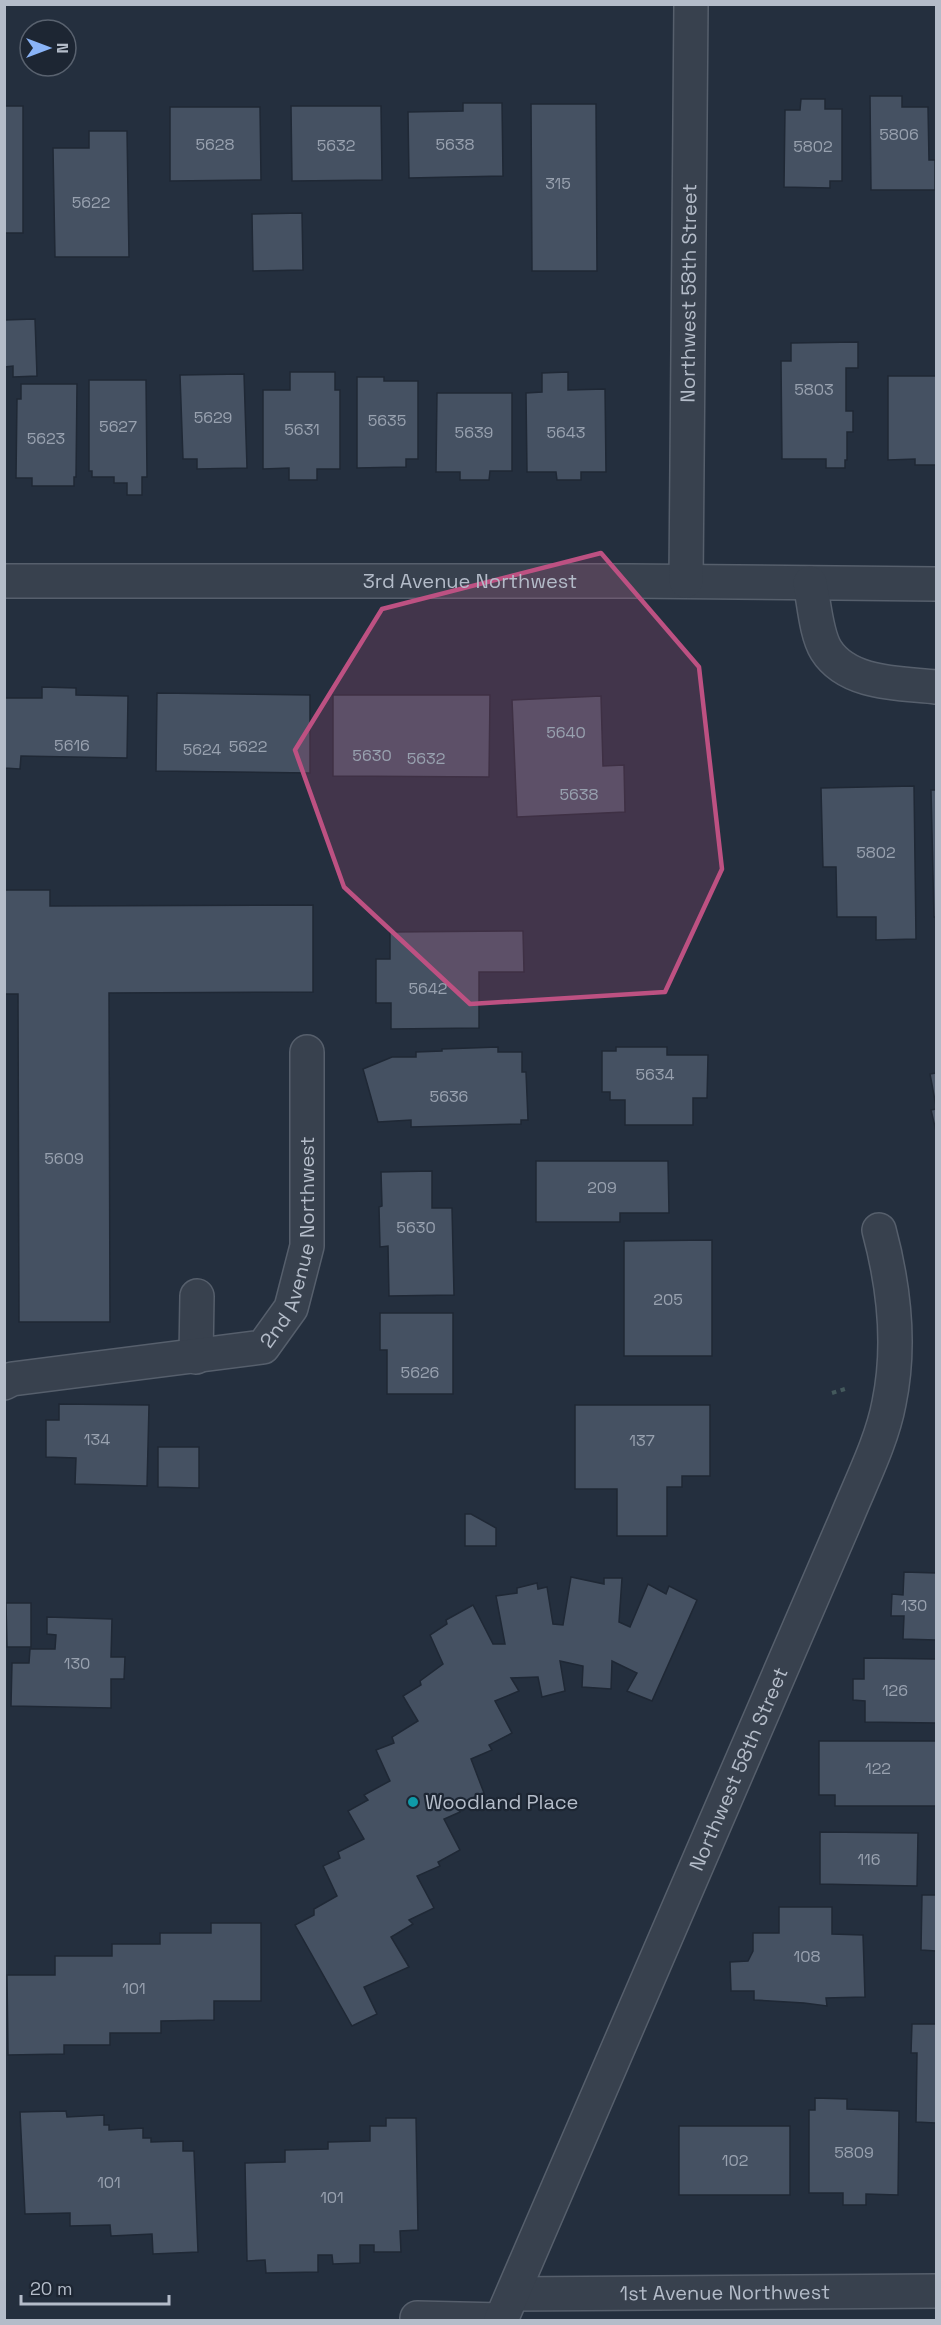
<svg xmlns="http://www.w3.org/2000/svg" width="941" height="2325" font-family="'Space Grotesk',sans-serif">
  <style>
    .building { fill: #455162; stroke: #1f2835; stroke-width: 1.5 }
    .lines { fill: none; stroke-linecap: round; stroke-linejoin: round }
    .minor-casing { stroke: #565f6c; stroke-width: 36 }
    .path { stroke: #44595c; stroke-width: 4; stroke-dasharray: 4.5 4.5; stroke-linecap: butt }
    .minor { stroke: #38414e; stroke-width: 33 }
    .marked { fill: #bd5182; fill-opacity: 0.2; stroke: #bd5182; stroke-width: 4.5; stroke-linejoin: round }
    .culture-dot { fill: #0f9aa8; stroke: #1d2633; stroke-width: 2 }
    .labels { text-anchor: middle; stroke-width: 4.5; stroke-linejoin: round; paint-order: stroke }
    .number-label { font-size: 16px; fill: #98a1af }
    .street-label { font-size: 20px; fill: #b4bcc9; stroke: #1d2633 }
    .poi-label { font-size: 20px; fill: #b4bcc9; stroke: #1d2633; text-anchor: start }
  </style>
  <rect width="100%" height="100%" fill="#242f3e"/>
  <!-- building -->
  <g class="building">
    <path d="M 870,96 L 902,96 L 902,107 L 928,107 L 929,160 L 935,160 L 935,190 L 871,190 Z"/>
    <path d="M 801,99 L 825,99 L 825,109 L 842,109 L 842,181 L 830,181 L 830,188 L 784,187 L 785,110 L 800,110 Z"/>
    <path d="M 463,103 L 502,103 L 503,176 L 409,178 L 408,112 L 463,111 Z"/>
    <path d="M 531,104 L 596,104 L 597,271 L 532,271 Z"/>
    <rect x="4" y="106" width="19" height="127"/>
    <path d="M 291,106 L 381,106 L 382,180 L 292,181 Z"/>
    <path d="M 170,107 L 260,107 L 261,180 L 170,181 Z"/>
    <path d="M 89,131 L 127,131 L 129,257 L 55,257 L 53,148 L 89,148 Z"/>
    <path d="M 302,213 L 303,270 L 253,271 L 252,214 Z"/>
    <path d="M 35,319 L 37,376 L 13,377 L 13,366 L 4,367 L 4,320 Z"/>
    <path d="M 858,342 L 858,368 L 846,368 L 846,411 L 853,411 L 853,432 L 847,432 L 847,460 L 845,460 L 845,468 L 826,468 L 826,459 L 782,459 L 781,361 L 791,361 L 791,343 Z"/>
    <path d="M 290,372 L 335,372 L 335,390 L 340,390 L 340,469 L 317,469 L 317,480 L 289,480 L 289,468 L 263,469 L 263,390 L 290,390 Z"/>
    <path d="M 568,372 L 568,390 L 605,389 L 606,472 L 581,472 L 581,480 L 557,480 L 556,472 L 527,472 L 526,393 L 542,392 L 542,373 Z"/>
    <path d="M 244,374 L 247,468 L 197,469 L 197,459 L 183,459 L 180,375 Z"/>
    <path d="M 888,376 L 936,376 L 936,465 L 915,465 L 915,459 L 888,460 Z"/>
    <path d="M 357,377 L 384,377 L 384,381 L 418,381 L 418,459 L 406,459 L 406,467 L 357,468 Z"/>
    <path d="M 89,380 L 146,380 L 147,477 L 142,477 L 142,495 L 127,495 L 127,483 L 114,483 L 114,477 L 92,477 L 92,471 L 89,471 Z"/>
    <path d="M 21,384 L 77,384 L 76,477 L 74,477 L 74,486 L 32,486 L 32,478 L 16,478 L 17,399 L 21,399 Z"/>
    <path d="M 437,393 L 512,393 L 512,471 L 490,471 L 489,480 L 460,480 L 460,472 L 436,472 Z"/>
    <path d="M 42,687 L 76,688 L 76,695 L 128,696 L 127,758 L 21,756 L 20,769 L 4,768 L 4,698 L 42,698 Z"/>
    <path d="M 157,693 L 310,695 L 310,773 L 156,771 Z"/>
    <path d="M 333,695 L 490,695 L 489,777 L 333,776 Z"/>
    <path d="M 601,696 L 603,766 L 624,765 L 625,812 L 517,817 L 512,700 Z"/>
    <path d="M 914,786 L 916,939 L 876,940 L 876,917 L 837,917 L 836,867 L 823,867 L 821,788 Z"/>
    <path d="M 931,790 L 936,790 L 936,917 L 934,917 Z"/>
    <path d="M 4,890 L 50,890 L 50,906 L 313,905 L 313,992 L 109,993 L 110,1322 L 19,1322 L 18,994 L 4,994 Z"/>
    <path d="M 523,931 L 524,972 L 479,972 L 479,1028 L 391,1029 L 391,1003 L 376,1003 L 376,959 L 390,959 L 390,932 Z"/>
    <path d="M 498,1047 L 498,1052 L 522,1052 L 522,1072 L 526,1072 L 528,1120 L 521,1120 L 521,1124 L 411,1127 L 411,1120 L 378,1122 L 363,1069 L 392,1057 L 416,1057 L 416,1052 L 442,1051 L 442,1049 Z"/>
    <path d="M 616,1047 L 667,1047 L 667,1055 L 708,1055 L 707,1098 L 693,1098 L 693,1125 L 625,1125 L 625,1100 L 610,1100 L 610,1092 L 602,1092 L 602,1051 L 616,1051 Z"/>
    <path d="M 936,1073 L 936,1106 L 930,1074 Z"/>
    <path d="M 936,1109 L 936,1131 L 931,1110 Z"/>
    <path d="M 536,1161 L 668,1161 L 669,1213 L 620,1213 L 620,1222 L 536,1222 Z"/>
    <path d="M 432,1171 L 432,1208 L 452,1208 L 454,1295 L 389,1296 L 388,1246 L 380,1247 L 379,1207 L 382,1206 L 381,1172 Z"/>
    <path d="M 712,1240 L 712,1356 L 624,1356 L 624,1241 Z"/>
    <path d="M 380,1313 L 453,1313 L 453,1394 L 387,1394 L 387,1350 L 380,1350 Z"/>
    <path d="M 59,1404 L 149,1405 L 147,1486 L 75,1484 L 76,1458 L 46,1457 L 46,1420 L 59,1420 Z"/>
    <path d="M 575,1405 L 710,1405 L 710,1476 L 682,1476 L 682,1487 L 667,1487 L 667,1536 L 617,1536 L 617,1489 L 575,1489 Z"/>
    <path d="M 158,1447 L 199,1447 L 199,1488 L 158,1487 Z"/>
    <path d="M 465,1514 L 471,1514 L 496,1528 L 496,1546 L 465,1546 Z"/>
    <path d="M 904,1572 L 936,1573 L 936,1640 L 903,1639 L 904,1616 L 891,1616 L 892,1594 L 903,1595 Z"/>
    <path d="M 571,1577 L 604,1584 L 604,1578 L 622,1578 L 619,1622 L 630,1627 L 648,1584 L 666,1594 L 669,1586 L 697,1600 L 652,1701 L 627,1691 L 637,1673 L 612,1661 L 611,1689 L 582,1687 L 583,1666 L 560,1661 L 565,1691 L 542,1697 L 538,1677 L 511,1678 L 519,1691 L 495,1701 L 512,1733 L 489,1745 L 492,1750 L 471,1759 L 484,1793 L 457,1805 L 460,1812 L 444,1819 L 460,1850 L 438,1862 L 440,1866 L 417,1876 L 434,1908 L 409,1920 L 413,1924 L 391,1937 L 409,1967 L 364,1987 L 377,2014 L 352,2026 L 295,1925 L 314,1915 L 314,1909 L 337,1896 L 323,1866 L 340,1858 L 338,1852 L 364,1839 L 348,1811 L 368,1800 L 364,1795 L 390,1781 L 376,1750 L 394,1743 L 392,1737 L 418,1721 L 403,1696 L 421,1685 L 420,1681 L 443,1664 L 430,1635 L 447,1624 L 446,1620 L 473,1605 L 493,1644 L 505,1644 L 496,1596 L 517,1593 L 517,1588 L 537,1583 L 538,1589 L 547,1587 L 553,1624 L 563,1625 Z"/>
    <path d="M 6,1603 L 31,1603 L 31,1647 L 7,1647 Z"/>
    <path d="M 47,1617 L 112,1619 L 111,1657 L 125,1657 L 124,1679 L 111,1679 L 111,1708 L 11,1706 L 12,1663 L 29,1663 L 30,1649 L 55,1649 L 56,1635 L 47,1634 Z"/>
    <path d="M 864,1658 L 936,1659 L 936,1723 L 865,1722 L 865,1701 L 853,1700 L 853,1679 L 864,1679 Z"/>
    <path d="M 819,1741 L 936,1741 L 936,1806 L 835,1806 L 835,1795 L 819,1795 Z"/>
    <path d="M 820,1832 L 918,1833 L 917,1886 L 820,1884 Z"/>
    <path d="M 922,1895 L 936,1895 L 936,1951 L 921,1950 Z"/>
    <path d="M 779,1907 L 832,1907 L 832,1934 L 863,1935 L 865,1997 L 826,1998 L 827,2006 L 804,2003 L 754,2000 L 754,1991 L 731,1991 L 730,1962 L 748,1961 L 753,1951 L 753,1933 L 779,1933 Z"/>
    <path d="M 211,1923 L 261,1923 L 261,2001 L 214,2001 L 214,2020 L 161,2021 L 161,2033 L 110,2033 L 110,2045 L 64,2045 L 64,2054 L 8,2055 L 7,1975 L 55,1975 L 55,1956 L 112,1956 L 112,1944 L 160,1944 L 160,1933 L 211,1933 Z"/>
    <path d="M 912,2024 L 936,2024 L 936,2123 L 916,2122 L 917,2053 L 911,2053 Z"/>
    <path d="M 815,2098 L 847,2099 L 847,2109 L 899,2111 L 898,2195 L 866,2194 L 866,2205 L 843,2205 L 843,2193 L 809,2193 L 809,2110 L 815,2110 Z"/>
    <path d="M 66,2111 L 67,2117 L 104,2115 L 104,2125 L 109,2125 L 109,2130 L 143,2128 L 143,2138 L 151,2138 L 151,2142 L 183,2141 L 183,2151 L 194,2151 L 198,2252 L 153,2254 L 152,2234 L 111,2236 L 110,2225 L 70,2226 L 70,2213 L 25,2214 L 20,2112 Z"/>
    <path d="M 386,2118 L 416,2118 L 418,2230 L 400,2231 L 401,2252 L 374,2252 L 374,2245 L 360,2245 L 360,2263 L 333,2264 L 332,2255 L 318,2255 L 318,2272 L 266,2273 L 265,2260 L 247,2261 L 245,2163 L 285,2162 L 285,2150 L 328,2149 L 328,2142 L 370,2141 L 370,2126 L 386,2126 Z"/>
    <rect x="679" y="2126" width="111" height="69"/>
  </g>
  <g class="lines">
    <defs>
      <g id="minor">
        <path id="s1" d="M 4,581 L 630,581 L 936,584"/>
        <path id="s2" d="M 686,581 L 691,4"/>
        <path d="M 810,583 C 814,602 816,634 826,650 C 848,685 901,683 936,687"/>
        <path d="M 196,1357 L 197,1296"/>
        <path id="s3" d="M 4,1383 L 12,1379 L 263,1347 L 291,1308 L 307,1246 L 307,1052"/>
        <path id="s4" d="M 513,2294 L 936,2291"/>
        <path d="M 417,2318 L 502,2320"/>
        <path id="s5" d="M 501,2320 L 846,1519 C 861,1482 882,1441 889,1403 C 901,1345 894,1286 879,1230"/>
      </g>
    </defs>
    <!-- minor casing -->
    <use href="#minor" class="minor-casing"/>
    <!-- path -->
    <path class="path" d="M 832,1393 L 848,1388"/>
    <!-- minor -->
    <use href="#minor" class="minor"/>
  </g>
  <!-- marked area -->
  <path class="marked" d="M 601,553 L 699,667 L 722,869 L 665,992 L 470,1004 L 344,887 L 295,750 L 382,609 Z"/>
  <!-- markers -->
  <circle class="culture-dot" cx="413" cy="1802" r="6"/>
  <g class="labels">
    <!-- number labels -->
    <g class="number-label">
      <text x="899" y="140">5806</text>
      <text x="215" y="150">5628</text>
      <text x="455" y="150">5638</text>
      <text x="336" y="151">5632</text>
      <text x="813" y="152">5802</text>
      <text x="558" y="189">315</text>
      <text x="91" y="208">5622</text>
      <text x="814" y="395">5803</text>
      <text x="213" y="423">5629</text>
      <text x="387" y="426">5635</text>
      <text x="118" y="432">5627</text>
      <text x="302" y="435">5631</text>
      <text x="474" y="438">5639</text>
      <text x="566" y="438">5643</text>
      <text x="46" y="444">5623</text>
      <text x="566" y="738">5640</text>
      <text x="72" y="751">5616</text>
      <text x="248" y="752">5622</text>
      <text x="202" y="755">5624</text>
      <text x="372" y="761">5630</text>
      <text x="426" y="764">5632</text>
      <text x="579" y="800">5638</text>
      <text x="876" y="858">5802</text>
      <text x="428" y="994">5642</text>
      <text x="655" y="1080">5634</text>
      <text x="449" y="1102">5636</text>
      <text x="64" y="1164">5609</text>
      <text x="602" y="1193">209</text>
      <text x="416" y="1233">5630</text>
      <text x="668" y="1305">205</text>
      <text x="420" y="1378">5626</text>
      <text x="97" y="1445">134</text>
      <text x="642" y="1446">137</text>
      <text x="914" y="1611">130</text>
      <text x="77" y="1669">130</text>
      <text x="895" y="1696">126</text>
      <text x="878" y="1774">122</text>
      <text x="869" y="1865">116</text>
      <text x="807" y="1962">108</text>
      <text x="134" y="1994">101</text>
      <text x="854" y="2158">5809</text>
      <text x="735" y="2166">102</text>
      <text x="109" y="2188">101</text>
      <text x="332" y="2203">101</text>
    </g>
    <!-- street labels -->
    <g class="street-label">
      <text dy="7" stroke="none"><textPath href="#s2" startOffset="288">Northwest 58th Street</textPath></text>
      <text dy="7" stroke="none"><textPath href="#s1" startOffset="466">3rd Avenue Northwest</textPath></text>
      <text dy="7" stroke="none"><textPath href="#s3" startOffset="374">2nd Avenue Northwest</textPath></text>
      <text dy="7" stroke="none"><textPath href="#s5" startOffset="600">Northwest 58th Street</textPath></text>
      <text dy="7" stroke="none"><textPath href="#s4" startOffset="212">1st Avenue Northwest</textPath></text>
    </g>
    <!-- poi labels -->
    <g class="poi-label">
      <text x="425" y="1809">Woodland Place</text>
    </g>
  </g>
  <!-- border -->
  <rect width="941" height="2325" fill="none" stroke="#b4bcc9" stroke-width="12"/>
  <!-- north arrow -->
  <g transform="translate(48 48) rotate(90)"><circle r="28" fill="#1d2633" stroke="#59626f" stroke-width="1.5"/>
  <path d="M0-4.5L10 22L0 15L-10 22Z" fill="#8ab4f8"/>
  <text y="-9" font-size="16" font-weight="bold" text-anchor="middle" fill="#b4bcc9">N</text>
  </g>
  <!-- scale -->
  <path d="M21 2295v9h148v-9" fill="none" stroke="#b4bcc9" stroke-width="3"/>
  <text x="30" y="2295" font-size="18" fill="#b4bcc9" stroke="#1d2633" stroke-width="4.5" paint-order="stroke">20 m</text>
</svg>
